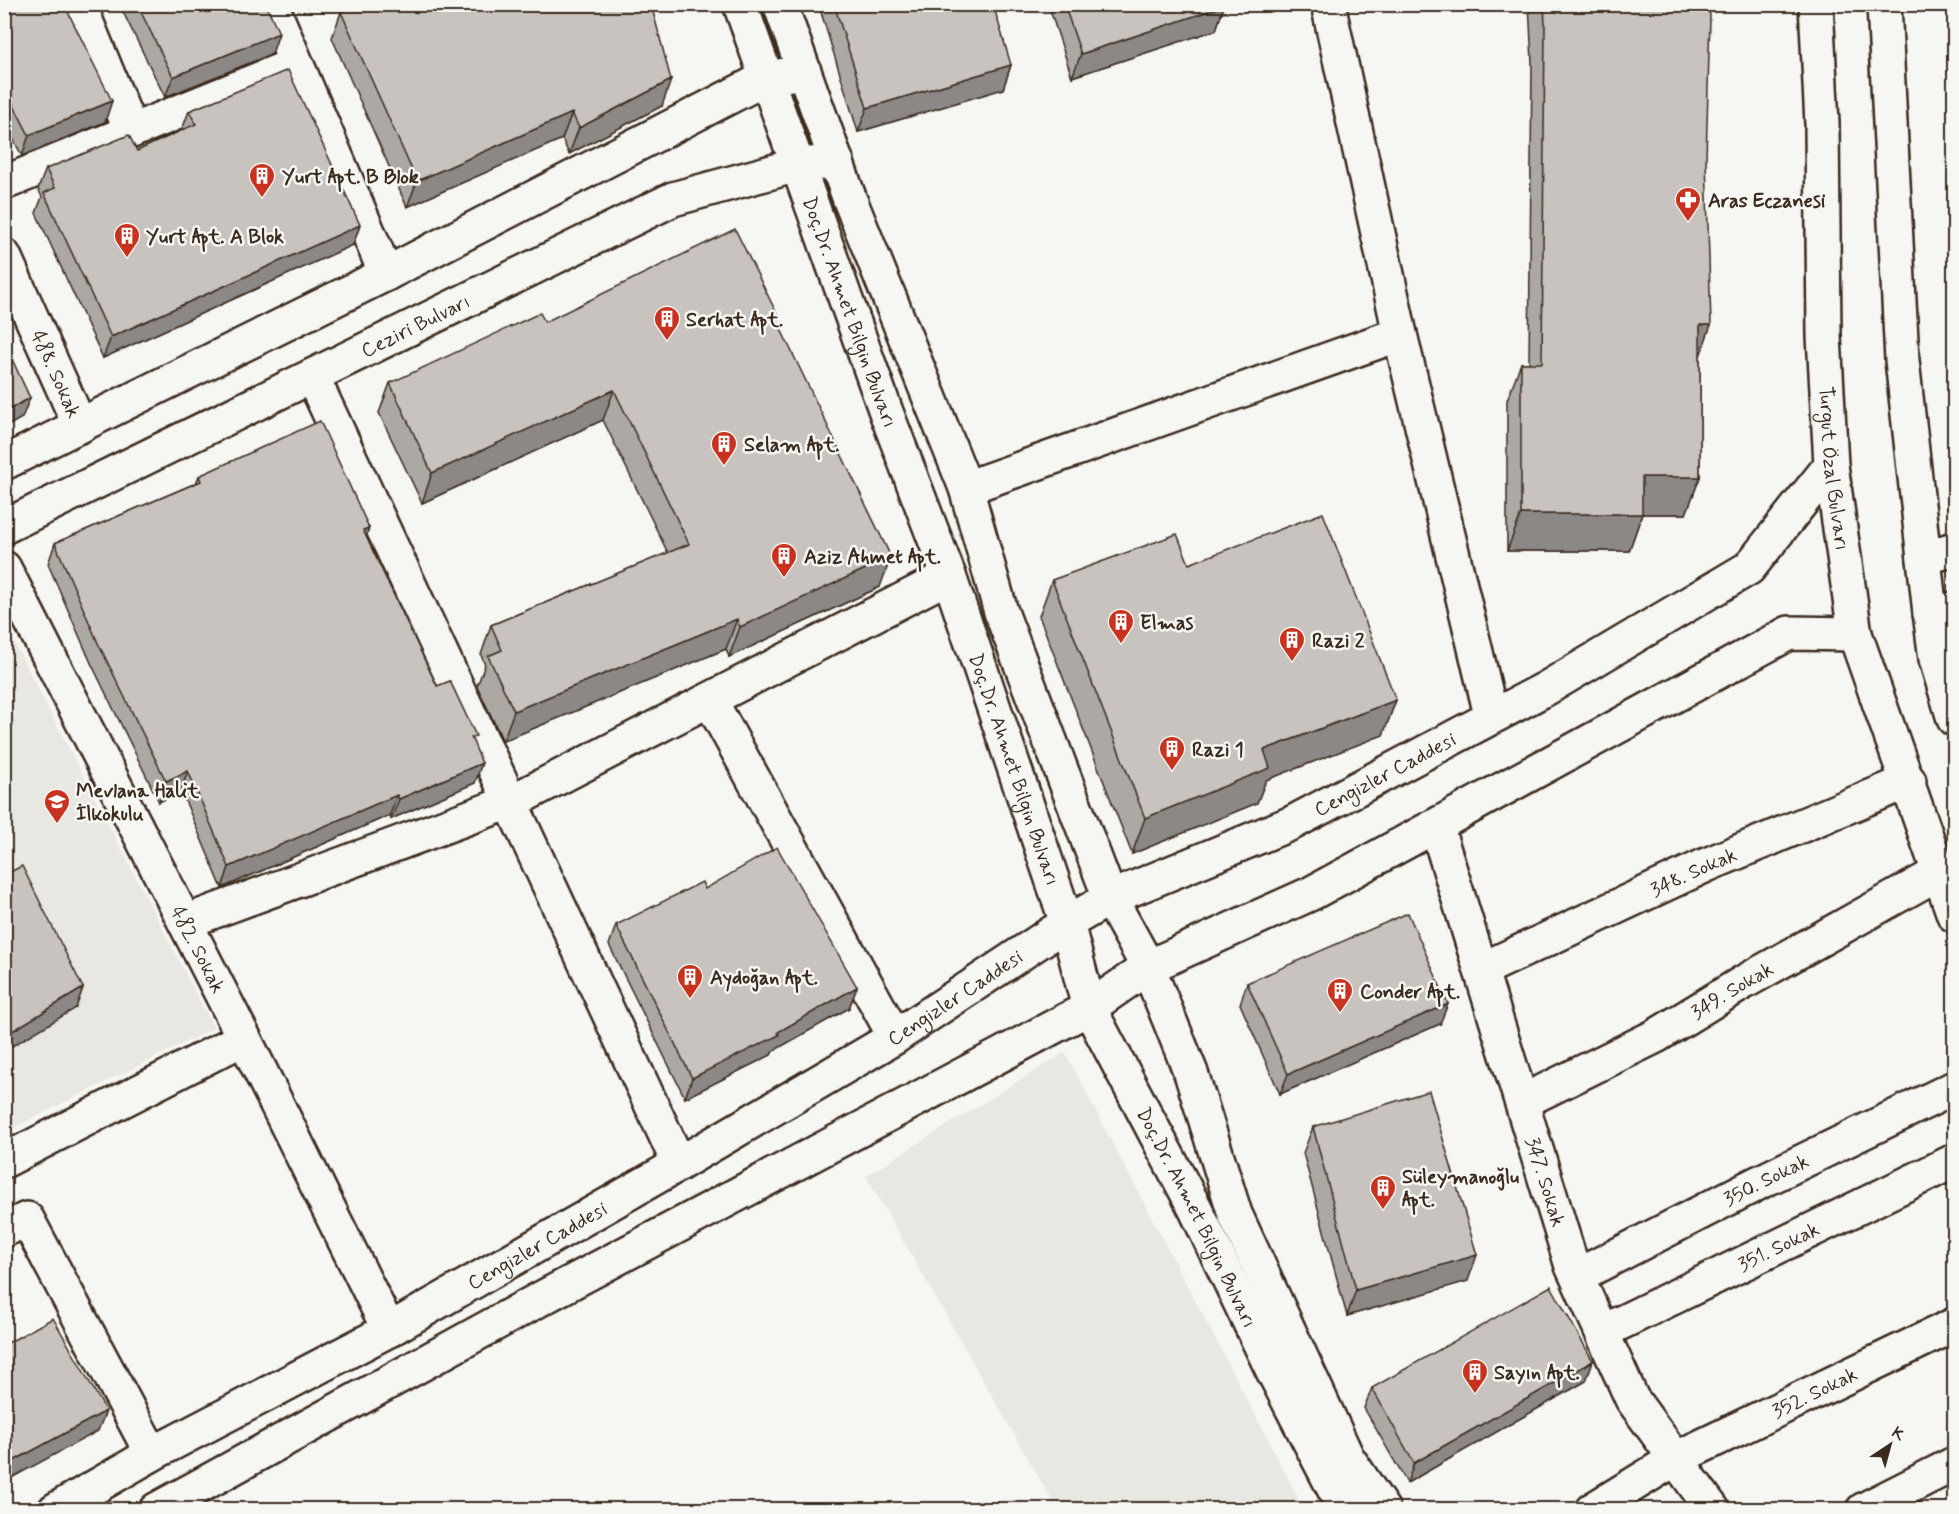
<svg xmlns="http://www.w3.org/2000/svg" width="1959" height="1514" font-family="Mynerve,sans-serif">
  <style>
    .built { fill: #e8e7e2 }
    .lines { fill: none; stroke-linecap: round; stroke-linejoin: round }
    .minor-casing { stroke: #3b2a1e; stroke-width: 38 }
    .major-casing { stroke: #3b2a1e; stroke-width: 38 }
    .minor { stroke: #f6f6f2; stroke-width: 33 }
    .major { stroke: #f6f6f2; stroke-width: 33 }
    .wall { fill: #aca8a3; stroke: #3b2a1e; stroke-width: 1.5 }
    .shaded-wall { fill: #8c8885; stroke: #3b2a1e; stroke-width: 1.5 }
    .building { fill: #c8c3be; stroke: #3b2a1e; stroke-width: 1.5 }
    .labels { text-anchor: middle; stroke-width: 5; stroke-linejoin: round; paint-order: stroke }
    .poi-label { font-size: 20px; font-weight: bold; fill: #3b2a1e; stroke: #f6f6f2; text-anchor: start }
    .street-label { font-size: 20px; fill: #3b2a1e; stroke: #f6f6f2 }
  </style>
  <rect width="100%" height="100%" fill="#f6f6f2"/>
  <filter id="ink" filterUnits="userSpaceOnUse"><feTurbulence type="fractalNoise" baseFrequency=".0167" numOctaves="2"/><feDisplacementMap in="SourceGraphic" scale="12" xChannelSelector="R" yChannelSelector="G"/><feConvolveMatrix kernelMatrix="1 2 1 2 8 2 1 2 1" color-interpolation-filters="sRGB"/></filter>
  <g filter="url(#ink)">
    <!-- built -->
    <g class="built">
      <path d="M 4,623 L 214,1028 L 5,1132 L 4,1132 Z"/>
      <path d="M 1065,1052 L 1304,1509 L 1057,1509 L 866,1176 Z"/>
    </g>
    <g class="lines">
      <defs>
        <g id="minor">
          <path d="M 79,4 L 131,131"/>
          <path d="M 271,4 L 386,274"/>
          <path d="M 1328,4 L 1400,334 L 1491,715"/>
          <path d="M 4,183 L 296,64"/>
          <path id="s1" d="M 4,256 L 80,426"/>
          <path d="M 312,376 L 679,1164"/>
          <path d="M 4,463 L 386,274 L 766,78 L 804,72"/>
          <path d="M 966,488 L 1400,334"/>
          <path id="s2" d="M 4,527 L 673,199 L 797,165 L 837,162"/>
          <path d="M 1924,558 L 1954,549"/>
          <path id="s3" d="M 4,568 L 244,1038 L 389,1330"/>
          <path d="M 1930,613 L 1954,609"/>
          <path d="M 710,700 L 895,1037"/>
          <path id="s4" d="M 1437,828 L 1572,1266 L 1632,1399 L 1713,1510"/>
          <path d="M 185,922 L 513,801 L 949,576"/>
          <path id="s5" d="M 1481,970 L 1704,866 L 1909,781"/>
          <path id="s6" d="M 1522,1102 L 1656,1036 L 1744,982 L 1940,872"/>
          <path d="M 4,1161 L 244,1038"/>
          <path d="M 4,1230 L 27,1219 L 152,1454"/>
          <path id="s7" d="M 1577,1276 L 1760,1182 L 1954,1088"/>
          <path id="s8" d="M 1602,1332 L 1954,1161"/>
          <path id="s9" d="M 55,1510 L 152,1454 L 389,1330 L 679,1164 L 895,1037 L 1067,923 L 1110,898 L 1292,823 L 1547,688 L 1749,568 L 1831,465"/>
          <path d="M 156,1510 L 540,1299 L 1089,1008 L 1148,967 L 1312,893 L 1789,633 L 1855,634"/>
          <path id="s10" d="M 1592,1510 L 1675,1459 L 1954,1325"/>
          <path d="M 1863,1510 L 1954,1464"/>
        </g>
        <g id="major">
          <path id="s11" d="M 740,4 L 886,412 L 949,576 L 1067,923 L 1089,1008 L 1195,1208 L 1272,1369 L 1345,1510"/>
          <path d="M 780,4 L 850,200 L 966,488 L 1001,612 L 1110,898 L 1148,967 L 1191,1073 L 1235,1214 L 1347,1457 L 1383,1510"/>
          <path id="s12" d="M 1816,4 L 1822,124 L 1824,336 L 1831,465 L 1855,634 L 1954,915"/>
          <path d="M 1884,4 L 1902,360 L 1930,613 L 1936,659 L 1954,719"/>
        </g>
      </defs>
      <!-- minor casing -->
      <use href="#minor" class="minor-casing"/>
      <!-- major casing -->
      <use href="#major" class="major-casing"/>
      <!-- minor -->
      <use href="#minor" class="minor"/>
      <!-- major -->
      <use href="#major" class="major"/>
    </g>
    <!-- wall -->
    <g class="wall">
      <path d="M 4,4 L 105,122 L 22,156 L 4,121 Z"/>
      <path d="M 119,4 L 266,4 L 272,54 L 165,97 Z"/>
      <path d="M 822,4 L 834,4 L 1011,65 L 1003,89 L 858,132 L 820,9 Z"/>
      <path d="M 1048,4 L 1224,4 L 1224,6 L 1216,30 L 1072,77 Z"/>
      <path d="M 1529,4 L 1709,4 L 1700,356 L 1700,477 L 1686,514 L 1642,514 L 1629,551 L 1507,551 L 1507,400 L 1521,363 L 1529,363 L 1532,62 Z"/>
      <path d="M 341,12 L 662,106 L 569,154 L 562,139 L 407,207 L 332,38 Z"/>
      <path d="M 189,111 L 360,225 L 353,245 L 103,358 L 36,213 L 42,197 L 38,189 L 46,169 L 137,151 L 182,130 Z"/>
      <path d="M 545,322 L 777,323 L 880,587 L 729,657 L 726,649 L 503,741 L 477,686 L 485,665 L 481,655 L 491,625 L 668,553 L 603,420 L 422,503 L 379,413 L 390,383 Z"/>
      <path d="M 199,476 L 366,536 L 437,686 L 473,742 L 475,783 L 391,819 L 390,815 L 222,888 L 181,791 L 159,802 L 91,663 L 48,564 L 55,543 L 196,483 Z"/>
      <path d="M 1189,564 L 1396,700 L 1383,735 L 1266,780 L 1257,803 L 1132,854 L 1039,616 L 1052,580 Z"/>
      <path d="M 705,889 L 857,987 L 849,1008 L 773,1051 L 771,1055 L 685,1098 L 609,945 L 616,925 Z"/>
      <path d="M 1247,983 L 1440,1024 L 1280,1094 L 1240,1004 Z"/>
      <path d="M 1313,1127 L 1468,1281 L 1347,1316 L 1303,1153 Z"/>
      <path d="M 1586,1381 L 1407,1483 L 1364,1408 L 1372,1388 Z"/>
    </g>
    <!-- shaded-wall -->
    <g class="shaded-wall">
      <path d="M 1224,6 L 1216,30 L 1072,77 L 1081,54 Z"/>
      <path d="M 279,33 L 272,54 L 165,97 L 173,77 Z"/>
      <path d="M 1011,65 L 1003,89 L 858,132 L 867,108 Z"/>
      <path d="M 671,80 L 662,106 L 569,154 L 579,128 Z"/>
      <path d="M 112,101 L 105,122 L 22,156 L 29,135 Z"/>
      <path d="M 572,113 L 562,139 L 407,207 L 417,181 Z"/>
      <path d="M 360,225 L 353,245 L 103,358 L 111,337 Z"/>
      <path d="M 1700,325 L 1711,325 L 1698,362 Z"/>
      <path d="M 614,390 L 603,420 L 422,503 L 432,473 Z"/>
      <path d="M 30,398 L 22,418 L 4,428 L 4,412 Z"/>
      <path d="M 1642,477 L 1700,477 L 1686,514 L 1629,514 Z"/>
      <path d="M 1521,514 L 1642,514 L 1629,551 L 1507,551 Z"/>
      <path d="M 369,528 L 362,548 L 363,530 Z"/>
      <path d="M 891,557 L 880,587 L 729,657 L 740,627 Z"/>
      <path d="M 737,619 L 726,649 L 503,741 L 514,711 Z"/>
      <path d="M 1396,700 L 1383,735 L 1266,780 L 1257,803 L 1132,854 L 1145,818 L 1264,750 Z"/>
      <path d="M 482,763 L 475,783 L 391,819 L 399,799 Z"/>
      <path d="M 188,771 L 181,791 L 159,802 L 166,781 Z"/>
      <path d="M 397,795 L 390,815 L 222,888 L 229,867 Z"/>
      <path d="M 857,987 L 849,1008 L 773,1051 L 771,1055 L 685,1098 L 692,1078 L 778,1032 Z"/>
      <path d="M 83,988 L 76,1008 L 4,1051 L 4,1036 Z"/>
      <path d="M 1448,1004 L 1440,1024 L 1280,1094 L 1288,1074 Z"/>
      <path d="M 1477,1255 L 1468,1281 L 1347,1316 L 1356,1290 Z"/>
      <path d="M 1593,1361 L 1586,1381 L 1407,1483 L 1414,1463 Z"/>
      <path d="M 106,1411 L 98,1431 L 4,1482 L 4,1466 Z"/>
    </g>
    <!-- building -->
    <g class="building">
      <path d="M 4,4 L 64,4 L 112,101 L 29,135 L 4,86 Z"/>
      <path d="M 137,4 L 266,4 L 279,33 L 173,77 Z"/>
      <path d="M 359,4 L 651,4 L 671,80 L 579,128 L 572,113 L 417,181 L 341,12 Z"/>
      <path d="M 834,4 L 993,4 L 1011,65 L 867,108 Z"/>
      <path d="M 1064,4 L 1224,4 L 1224,6 L 1081,54 Z"/>
      <path d="M 1544,4 L 1709,4 L 1710,18 L 1706,159 L 1711,325 L 1700,325 L 1700,477 L 1642,477 L 1642,514 L 1521,514 L 1521,363 L 1542,363 L 1545,25 Z"/>
      <path d="M 288,70 L 360,225 L 111,337 L 44,193 L 55,188 L 46,169 L 129,135 L 137,151 L 196,124 L 189,111 Z"/>
      <path d="M 735,229 L 779,318 L 776,319 L 891,557 L 740,627 L 737,619 L 514,711 L 488,656 L 502,650 L 491,625 L 689,544 L 614,390 L 432,473 L 390,383 L 540,313 L 545,322 Z"/>
      <path d="M 4,342 L 30,398 L 4,412 Z"/>
      <path d="M 320,421 L 369,528 L 363,530 L 437,686 L 450,681 L 476,736 L 471,737 L 482,763 L 399,799 L 397,795 L 229,867 L 188,771 L 166,781 L 98,643 L 55,543 L 201,481 L 199,476 Z"/>
      <path d="M 1323,513 L 1396,700 L 1264,750 L 1270,768 L 1145,818 L 1052,580 L 1177,534 L 1189,564 Z"/>
      <path d="M 777,847 L 857,987 L 778,1032 L 779,1035 L 692,1078 L 616,925 L 702,882 L 705,889 Z"/>
      <path d="M 22,866 L 83,988 L 4,1036 L 4,875 Z"/>
      <path d="M 1408,913 L 1448,1004 L 1288,1074 L 1247,983 Z"/>
      <path d="M 1429,1091 L 1477,1255 L 1356,1290 L 1313,1127 Z"/>
      <path d="M 1551,1286 L 1593,1361 L 1414,1463 L 1372,1388 Z"/>
      <path d="M 53,1318 L 106,1411 L 4,1466 L 4,1345 Z"/>
    </g>
  </g>
  <!-- icons -->
  <defs>
    <symbol id="building-pin" viewBox="-11 -11 22 30"><path d="M0 17L-7.5 6A9.5 9.5 0 1 1 7.5 6Z" fill="#c8321e" stroke="#f6f6f2"/><path d="M-4-6H4V6H1V3H-1V6H-4ZM-2.5-4.3h1.7v1.8h-1.7ZM.8-4.3h1.7v1.8H.8ZM-2.5-1h1.7V.8h-1.7ZM.8-1h1.7V.8H.8Z" fill="#fff"/></symbol>
    <symbol id="pharmacy-pin" viewBox="-11 -11 22 30"><path d="M0 17L-7.5 6A9.5 9.5 0 1 1 7.5 6Z" fill="#c8321e" stroke="#f6f6f2"/><path d="M-2-6h4v4h4v4h-4v4h-4v-4h-4v-4h4Z" fill="#fff"/></symbol>
    <symbol id="school-pin" viewBox="-11 -11 22 30"><path d="M0 17L-7.5 6A9.5 9.5 0 1 1 7.5 6Z" fill="#c8321e" stroke="#f6f6f2"/><path d="M0-5L7-2L0 1L-7-2ZM-4 1L0 2.5L4 1V4Q0 6-4 4Z" fill="#fff"/></symbol>
  </defs>
  <g fill-rule="evenodd">
    <use href="#building-pin" x="247" y="161" width="30" height="40"/>
    <use href="#pharmacy-pin" x="1673" y="185" width="30" height="40"/>
    <use href="#building-pin" x="112" y="221" width="30" height="40"/>
    <use href="#building-pin" x="652" y="304" width="30" height="40"/>
    <use href="#building-pin" x="709" y="429" width="30" height="40"/>
    <use href="#building-pin" x="769" y="541" width="30" height="40"/>
    <use href="#building-pin" x="1106" y="607" width="30" height="40"/>
    <use href="#building-pin" x="1277" y="625" width="30" height="40"/>
    <use href="#building-pin" x="1157" y="734" width="30" height="40"/>
    <use href="#school-pin" x="42" y="787" width="30" height="40"/>
    <use href="#building-pin" x="675" y="962" width="30" height="40"/>
    <use href="#building-pin" x="1325" y="976" width="30" height="40"/>
    <use href="#building-pin" x="1368" y="1173" width="30" height="40"/>
    <use href="#building-pin" x="1460" y="1357" width="30" height="40"/>
  </g>
  <g class="labels">
    <!-- poi labels -->
    <g class="poi-label">
      <text x="282" y="183">Yurt Apt. B Blok</text>
      <text x="1708" y="207">Aras Eczanesi</text>
      <text x="146" y="243">Yurt Apt. A Blok</text>
      <text x="686" y="326">Serhat Apt.</text>
      <text x="744" y="451">Selam Apt.</text>
      <text x="804" y="563">Aziz Ahmet Apt.</text>
      <text x="1140" y="629">Elmas</text>
      <text x="1312" y="647">Razi 2</text>
      <text x="1192" y="756">Razi 1</text>
      <text x="76" y="797">Mevlana Halit<tspan x="76" dy="23">İlkokulu</tspan></text>
      <text x="710" y="984">Aydoğan Apt.</text>
      <text x="1360" y="998">Conder Apt.</text>
      <text x="1402" y="1183">Süleymanoğlu<tspan x="1402" dy="23">Apt.</tspan></text>
      <text x="1494" y="1379">Sayın Apt.</text>
    </g>
    <!-- street labels -->
    <g class="street-label">
      <text dy="7" stroke="none"><textPath href="#s11" startOffset="327">Doç.Dr. Ahmet Bilgin Bulvarı</textPath></text>
      <text dy="7" stroke="none"><textPath href="#s2" startOffset="458">Ceziri Bulvarı</textPath></text>
      <text dy="7" stroke="none"><textPath href="#s1" startOffset="129">488. Sokak</textPath></text>
      <text dy="7" stroke="none"><textPath href="#s12" startOffset="465">Turgut Özal Bulvarı</textPath></text>
      <text dy="7" stroke="none"><textPath href="#s11" startOffset="813">Doç.Dr. Ahmet Bilgin Bulvarı</textPath></text>
      <text dy="7" stroke="none"><textPath href="#s9" startOffset="1522">Cengizler Caddesi</textPath></text>
      <text dy="7" stroke="none"><textPath href="#s5" startOffset="234">348. Sokak</textPath></text>
      <text dy="7" stroke="none"><textPath href="#s3" startOffset="428">482. Sokak</textPath></text>
      <text dy="7" stroke="none"><textPath href="#s6" startOffset="238">349. Sokak</textPath></text>
      <text dy="7" stroke="none"><textPath href="#s9" startOffset="1036">Cengizler Caddesi</textPath></text>
      <text dy="7" stroke="none"><textPath href="#s7" startOffset="212">350. Sokak</textPath></text>
      <text dy="7" stroke="none"><textPath href="#s4" startOffset="370">347. Sokak</textPath></text>
      <text dy="7" stroke="none"><textPath href="#s11" startOffset="1299">Doç.Dr. Ahmet Bilgin Bulvarı</textPath></text>
      <text dy="7" stroke="none"><textPath href="#s9" startOffset="550">Cengizler Caddesi</textPath></text>
      <text dy="7" stroke="none"><textPath href="#s8" startOffset="196">351. Sokak</textPath></text>
      <text dy="7" stroke="none"><textPath href="#s10" startOffset="252">352. Sokak</textPath></text>
    </g>
  </g>
  <!-- margin -->
  <rect width="1959" height="1514" fill="none" stroke="#f6f6f2" stroke-width="24"/>
  <rect x="12" y="12" width="1935" height="1490" fill="none" stroke="#3b2a1e" stroke-width="2" filter="url(#ink)"/>
  <!-- north arrow -->
  <g transform="translate(1890 1445) rotate(36)" stroke="#f6f6f2" stroke-width="4.5" paint-order="stroke">
  <path d="M0-4.5L10 22L0 15L-10 22Z" fill="#3b2a1e"/>
  <text y="-9" font-size="16" font-weight="bold" text-anchor="middle" fill="#3b2a1e">K</text>
  </g>
</svg>
